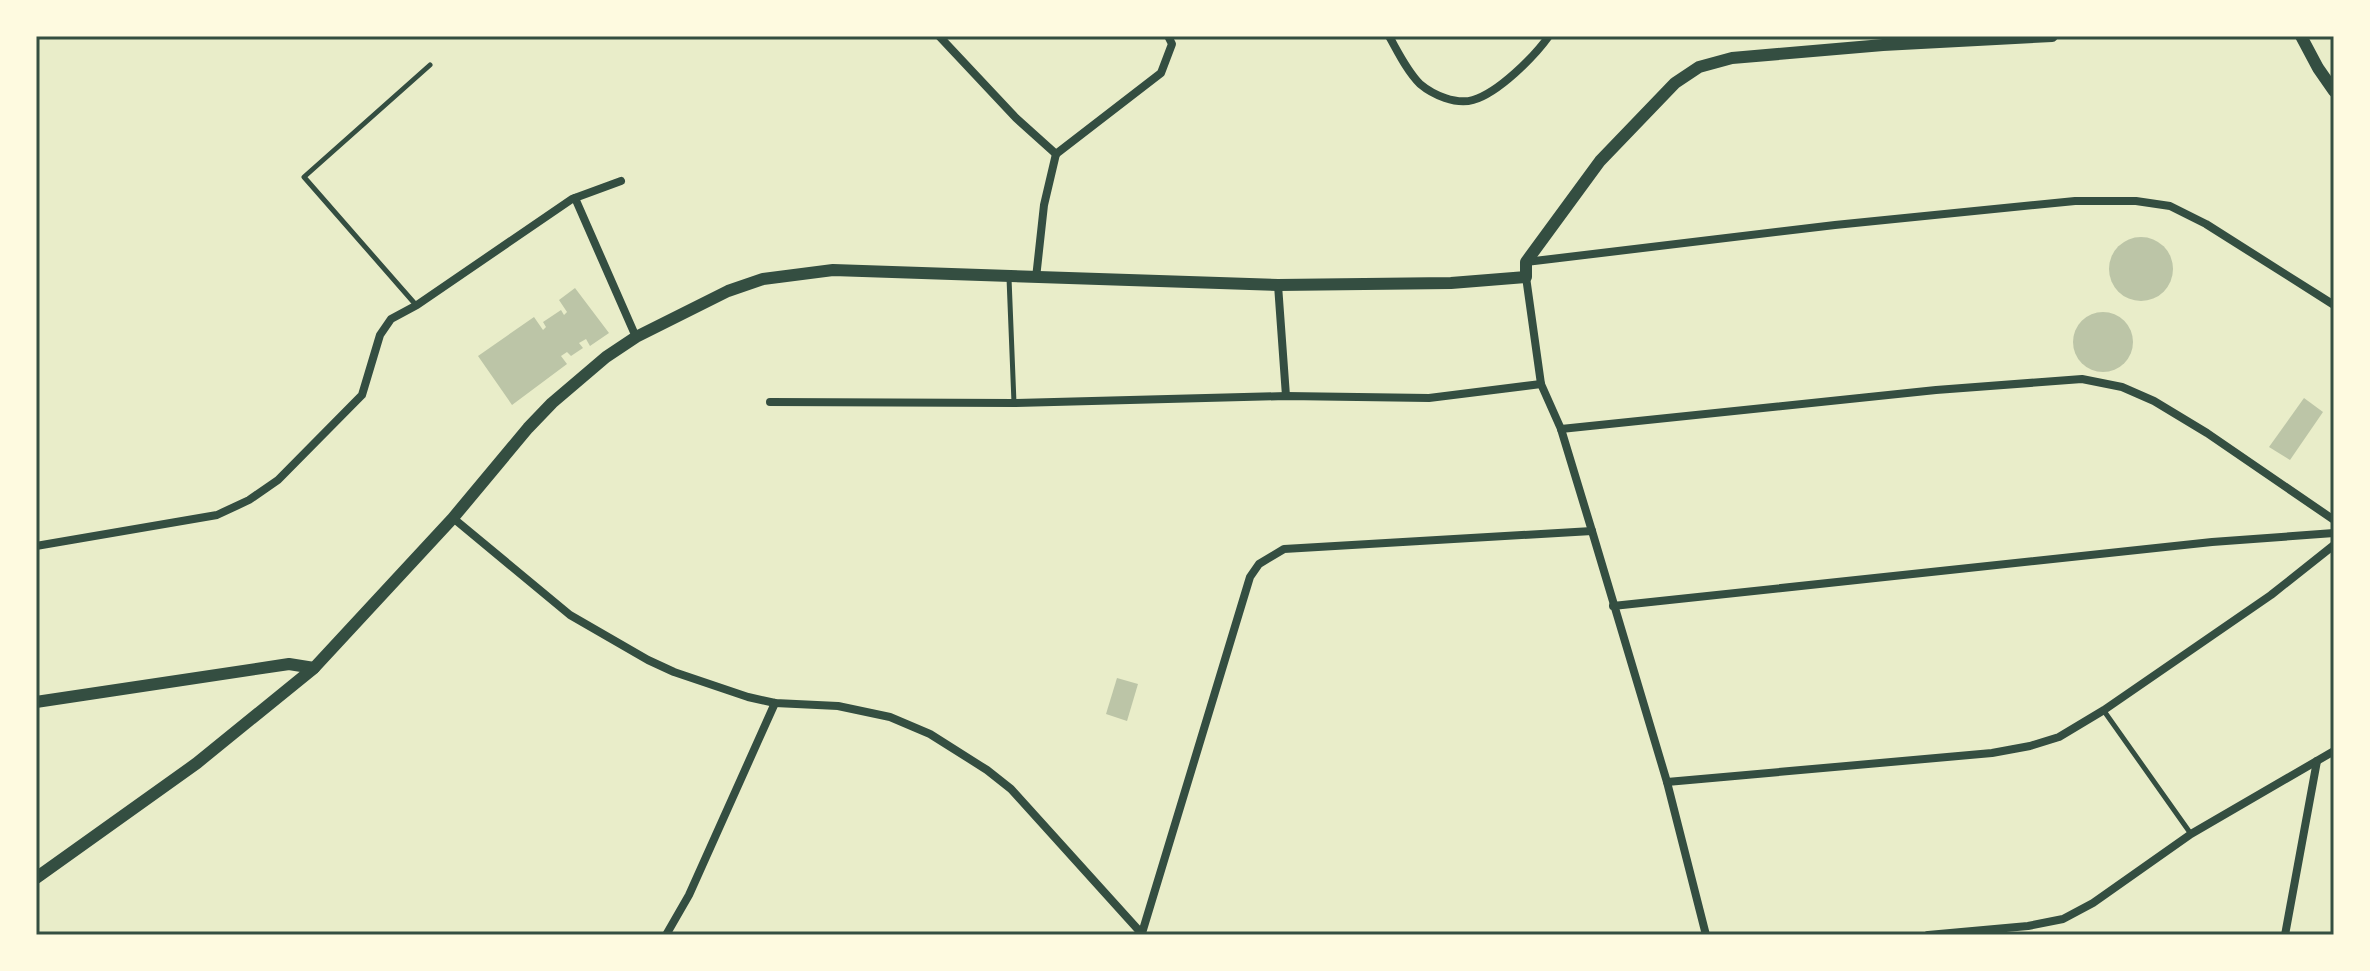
<svg xmlns="http://www.w3.org/2000/svg" width="2370" height="971" font-family="Manrope,sans-serif">
  <style>
    .building { fill: #bcc5a7 }
    .lines { fill: none; stroke-linecap: round; stroke-linejoin: round }
    .service { stroke: #344e41; stroke-width: 5 }
    .minor { stroke: #344e41; stroke-width: 8 }
    .tertiary { stroke: #344e41; stroke-width: 12 }
    .neatline { fill: none; stroke: #344e41; stroke-width: 3 }
  </style>
  <rect width="100%" height="100%" fill="#e9edc9"/>
  <!-- building -->
  <g class="building">
    <circle cx="2141" cy="269" r="32"/>
    <path d="M 575,288 L 609,333 L 590,346 L 586,339 L 579,343 L 583,348 L 571,356 L 567,352 L 561,356 L 567,364 L 512,405 L 478,356 L 534,317 L 543,330 L 546,327 L 543,322 L 561,310 L 564,315 L 567,312 L 559,300 Z"/>
    <circle cx="2103" cy="342" r="30"/>
    <path d="M 2304,398 L 2323,412 L 2290,460 L 2269,447 Z"/>
    <path d="M 1117,678 L 1138,684 L 1127,721 L 1106,714 Z"/>
  </g>
  <g class="lines">
    <!-- service -->
    <g class="service">
      <path d="M 1009,278 L 1014,403"/>
      <path d="M 416,305 L 304,177 L 430,65"/>
      <path d="M 2104,711 L 2191,834"/>
    </g>
    <!-- minor -->
    <g class="minor">
      <path d="M 939,36 L 1016,118 L 1056,154"/>
      <path d="M 1389,36 C 1398,52 1407,71 1420,84 C 1433,95 1456,105 1473,100 C 1498,93 1534,57 1549,36"/>
      <path d="M 1056,154 L 1161,73 L 1172,44 L 1168,36"/>
      <path d="M 575,198 L 636,337"/>
      <path d="M 1526,262 L 1835,225 L 2075,201 L 2136,201 L 2170,206 L 2206,224 L 2334,305"/>
      <path d="M 1526,277 L 1541,384 L 1561,429 L 1592,531 L 1667,782 L 1706,935"/>
      <path d="M 1036,278 L 1044,205 L 1056,154"/>
      <path d="M 1278,285 L 1286,396"/>
      <path d="M 770,402 L 1014,403 L 1286,396 L 1429,398 L 1541,384"/>
      <path d="M 1561,429 L 1936,390 L 2082,379 L 2122,387 L 2154,401 L 2207,433 L 2334,520"/>
      <path d="M 453,518 L 570,615 L 648,660 L 674,672 L 748,697 L 775,703 L 838,706 L 890,717 L 930,734 L 987,770 L 1011,789 L 1143,935"/>
      <path d="M 36,546 L 217,515 L 249,500 L 278,480 L 362,395 L 380,335 L 391,319 L 417,305 L 572,199 L 621,181"/>
      <path d="M 1613,606 L 2212,542 L 2334,533"/>
      <path d="M 1667,782 L 1992,753 L 2030,746 L 2059,737 L 2104,710 L 2271,595 L 2334,545"/>
      <path d="M 1142,933 L 1250,577 L 1259,564 L 1284,549 L 1592,531"/>
      <path d="M 666,935 L 689,895 L 775,703"/>
      <path d="M 1928,935 L 2028,926 L 2063,919 L 2093,903 L 2191,834 L 2334,751"/>
      <path d="M 2285,935 L 2317,761"/>
    </g>
    <!-- tertiary -->
    <g class="tertiary">
      <path d="M 2301,36 L 2318,68 L 2334,91"/>
      <path d="M 36,702 L 289,664 L 314,668"/>
      <path d="M 36,878 L 197,763 L 314,668 L 453,518 L 528,428 L 552,403 L 606,357 L 636,337 L 728,291 L 763,279 L 833,270 L 1278,285 L 1451,283 L 1526,277 L 1526,262 L 1600,161 L 1675,83 L 1699,67 L 1732,58 L 1883,45 L 2052,36"/>
    </g>
  </g>
  <!-- border -->
  <rect width="2370" height="971" fill="none" stroke="#fefae0" stroke-width="76"/>
  <rect x="38" y="38" width="2294" height="895" class="neatline"/>
</svg>
